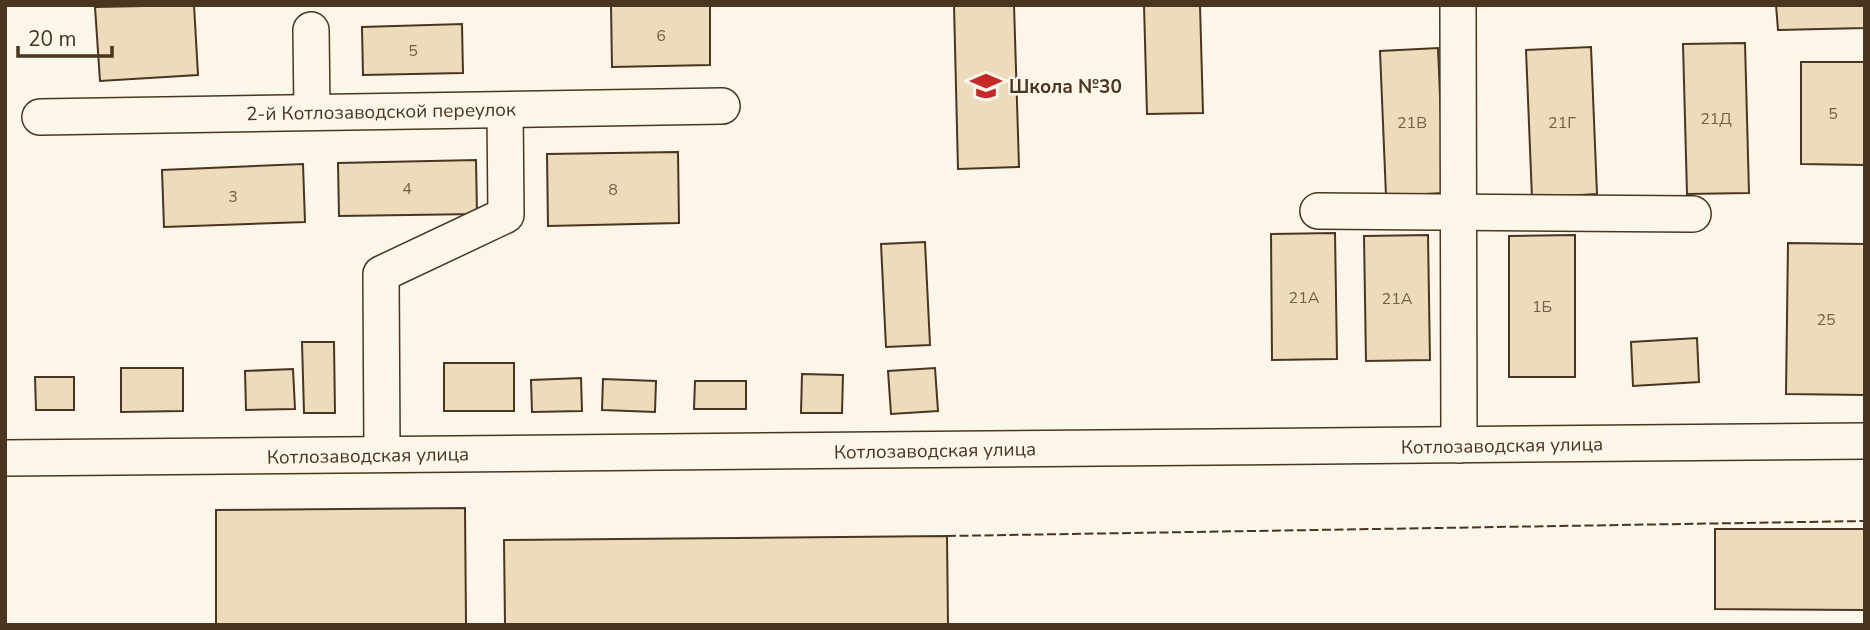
<svg xmlns="http://www.w3.org/2000/svg" width="1870" height="630" font-family="'Nunito Sans',sans-serif">
  <style>
    .building { fill: #ecdcbc; stroke: #4a3520; stroke-width: 2 }
    .lines { fill: none; stroke-linecap: round; stroke-linejoin: round }
    .minor-casing { stroke: #4a3520; stroke-width: 38 }
    .minor { stroke: #fbf6e9; stroke-width: 35 }
    .fence { stroke: #4a3520; stroke-width: 2; stroke-dasharray: 9 3.5; stroke-linecap: butt }
    .labels { text-anchor: middle; stroke-width: 5; stroke-linejoin: round; paint-order: stroke }
    .number-label { font-size: 16px; fill: #725f47 }
    .poi-label { font-size: 19px; font-weight: bold; fill: #4a3520; stroke: #fbf6e9; text-anchor: start }
    .street-label { font-size: 19px; fill: #4a3520; stroke: #fbf6e9 }
  </style>
  <rect width="100%" height="100%" fill="#fbf6e9"/>
  <!-- building -->
  <g class="building">
    <path d="M 194,5 L 198,75 L 100,81 L 95,7 Z"/>
    <path d="M 611,5 L 710,5 L 710,65 L 612,67 Z"/>
    <path d="M 954,5 L 1014,5 L 1019,167 L 958,169 Z"/>
    <path d="M 1144,5 L 1200,5 L 1203,113 L 1147,114 Z"/>
    <path d="M 1776,5 L 1865,5 L 1865,28 L 1778,30 Z"/>
    <path d="M 462,24 L 463,73 L 363,75 L 362,27 Z"/>
    <path d="M 1745,43 L 1749,193 L 1687,194 L 1683,44 Z"/>
    <path d="M 1591,47 L 1597,194 L 1532,198 L 1526,50 Z"/>
    <path d="M 1438,48 L 1444,193 L 1386,196 L 1380,51 Z"/>
    <path d="M 1801,62 L 1865,62 L 1865,165 L 1801,164 Z"/>
    <path d="M 678,152 L 679,223 L 548,226 L 547,154 Z"/>
    <path d="M 476,160 L 477,214 L 339,216 L 338,163 Z"/>
    <path d="M 303,164 L 305,222 L 164,227 L 162,170 Z"/>
    <path d="M 1335,233 L 1337,359 L 1272,360 L 1271,234 Z"/>
    <path d="M 1428,235 L 1430,360 L 1366,361 L 1364,236 Z"/>
    <path d="M 1575,235 L 1575,377 L 1509,377 L 1509,236 Z"/>
    <path d="M 925,242 L 930,345 L 886,347 L 881,244 Z"/>
    <path d="M 1788,243 L 1865,244 L 1865,395 L 1786,394 Z"/>
    <path d="M 1697,338 L 1699,382 L 1633,386 L 1631,342 Z"/>
    <path d="M 302,342 L 334,342 L 335,413 L 304,413 Z"/>
    <rect x="444" y="363" width="70" height="48"/>
    <path d="M 121,368 L 183,368 L 183,411 L 121,412 Z"/>
    <path d="M 935,368 L 938,411 L 891,414 L 888,371 Z"/>
    <path d="M 293,369 L 295,409 L 246,410 L 245,371 Z"/>
    <path d="M 802,374 L 843,375 L 842,413 L 801,413 Z"/>
    <path d="M 35,377 L 74,377 L 74,410 L 36,410 Z"/>
    <path d="M 581,378 L 582,411 L 532,412 L 531,380 Z"/>
    <path d="M 603,379 L 656,381 L 655,412 L 602,410 Z"/>
    <path d="M 695,381 L 746,381 L 746,409 L 694,409 Z"/>
    <path d="M 465,508 L 466,625 L 216,625 L 216,510 Z"/>
    <path d="M 1715,529 L 1865,529 L 1865,610 L 1715,609 Z"/>
    <path d="M 947,536 L 948,625 L 505,625 L 504,540 Z"/>
  </g>
  <g class="lines">
    <defs>
      <g id="minor">
        <path d="M 1458,5 L 1459,445"/>
        <path d="M 311,30 L 312,112"/>
        <path d="M 40,117 L 722,106"/>
        <path d="M 1318,211 L 1693,214"/>
        <path d="M 382,454 L 381,274 L 506,215 L 505,110"/>
        <path d="M 5,458 L 1865,441"/>
      </g>
    </defs>
    <!-- minor casing -->
    <use href="#minor" class="minor-casing"/>
    <!-- minor -->
    <use href="#minor" class="minor"/>
    <!-- fence -->
    <path class="fence" d="M 947,536 L 1865,521"/>
  </g>
  <!-- icons -->
  <defs>
    <symbol id="school-bare" viewBox="-9 -9 18 18"><path d="M0-5L7-2L0 1L-7-2ZM-4 1L0 2.5L4 1V4Q0 6-4 4Z" fill="#c62828" stroke="#fbf6e9" stroke-width="2.5" paint-order="stroke"/></symbol>
  </defs>
  <g fill-rule="evenodd">
    <use href="#school-bare" x="964" y="64" width="44" height="44"/>
  </g>
  <g class="labels">
    <!-- number labels -->
    <g class="number-label">
      <text x="661" y="41">6</text>
      <text x="413" y="56">5</text>
      <text x="1833" y="119">5</text>
      <text x="1716" y="124">21Д</text>
      <text x="1412" y="128">21В</text>
      <text x="1562" y="128">21Г</text>
      <text x="407" y="194">4</text>
      <text x="613" y="195">8</text>
      <text x="233" y="202">3</text>
      <text x="1304" y="303">21А</text>
      <text x="1397" y="304">21А</text>
      <text x="1542" y="312">1Б</text>
      <text x="1826" y="325">25</text>
    </g>
    <!-- poi labels -->
    <g class="poi-label">
      <text x="1009" y="93">Школа №30</text>
    </g>
    <!-- street labels -->
    <g class="street-label">
      <text transform="translate(381 111) rotate(-1)" y="7">2-й Котлозаводской переулок</text>
      <text transform="translate(1502 445) rotate(-1)" y="7">Котлозаводская улица</text>
      <text transform="translate(935 450) rotate(-1)" y="7">Котлозаводская улица</text>
      <text transform="translate(368 455) rotate(-1)" y="7">Котлозаводская улица</text>
    </g>
  </g>
  <!-- border -->
  <rect width="1870" height="630" fill="none" stroke="#4a3520" stroke-width="14"/>
  <!-- scale -->
  <path d="M18 46v10h94v-10" fill="none" stroke="#4a3520" stroke-width="3.5"/>
  <text x="28" y="46" font-size="21" fill="#4a3520" stroke="#fbf6e9" stroke-width="5" paint-order="stroke">20 m</text>
</svg>
